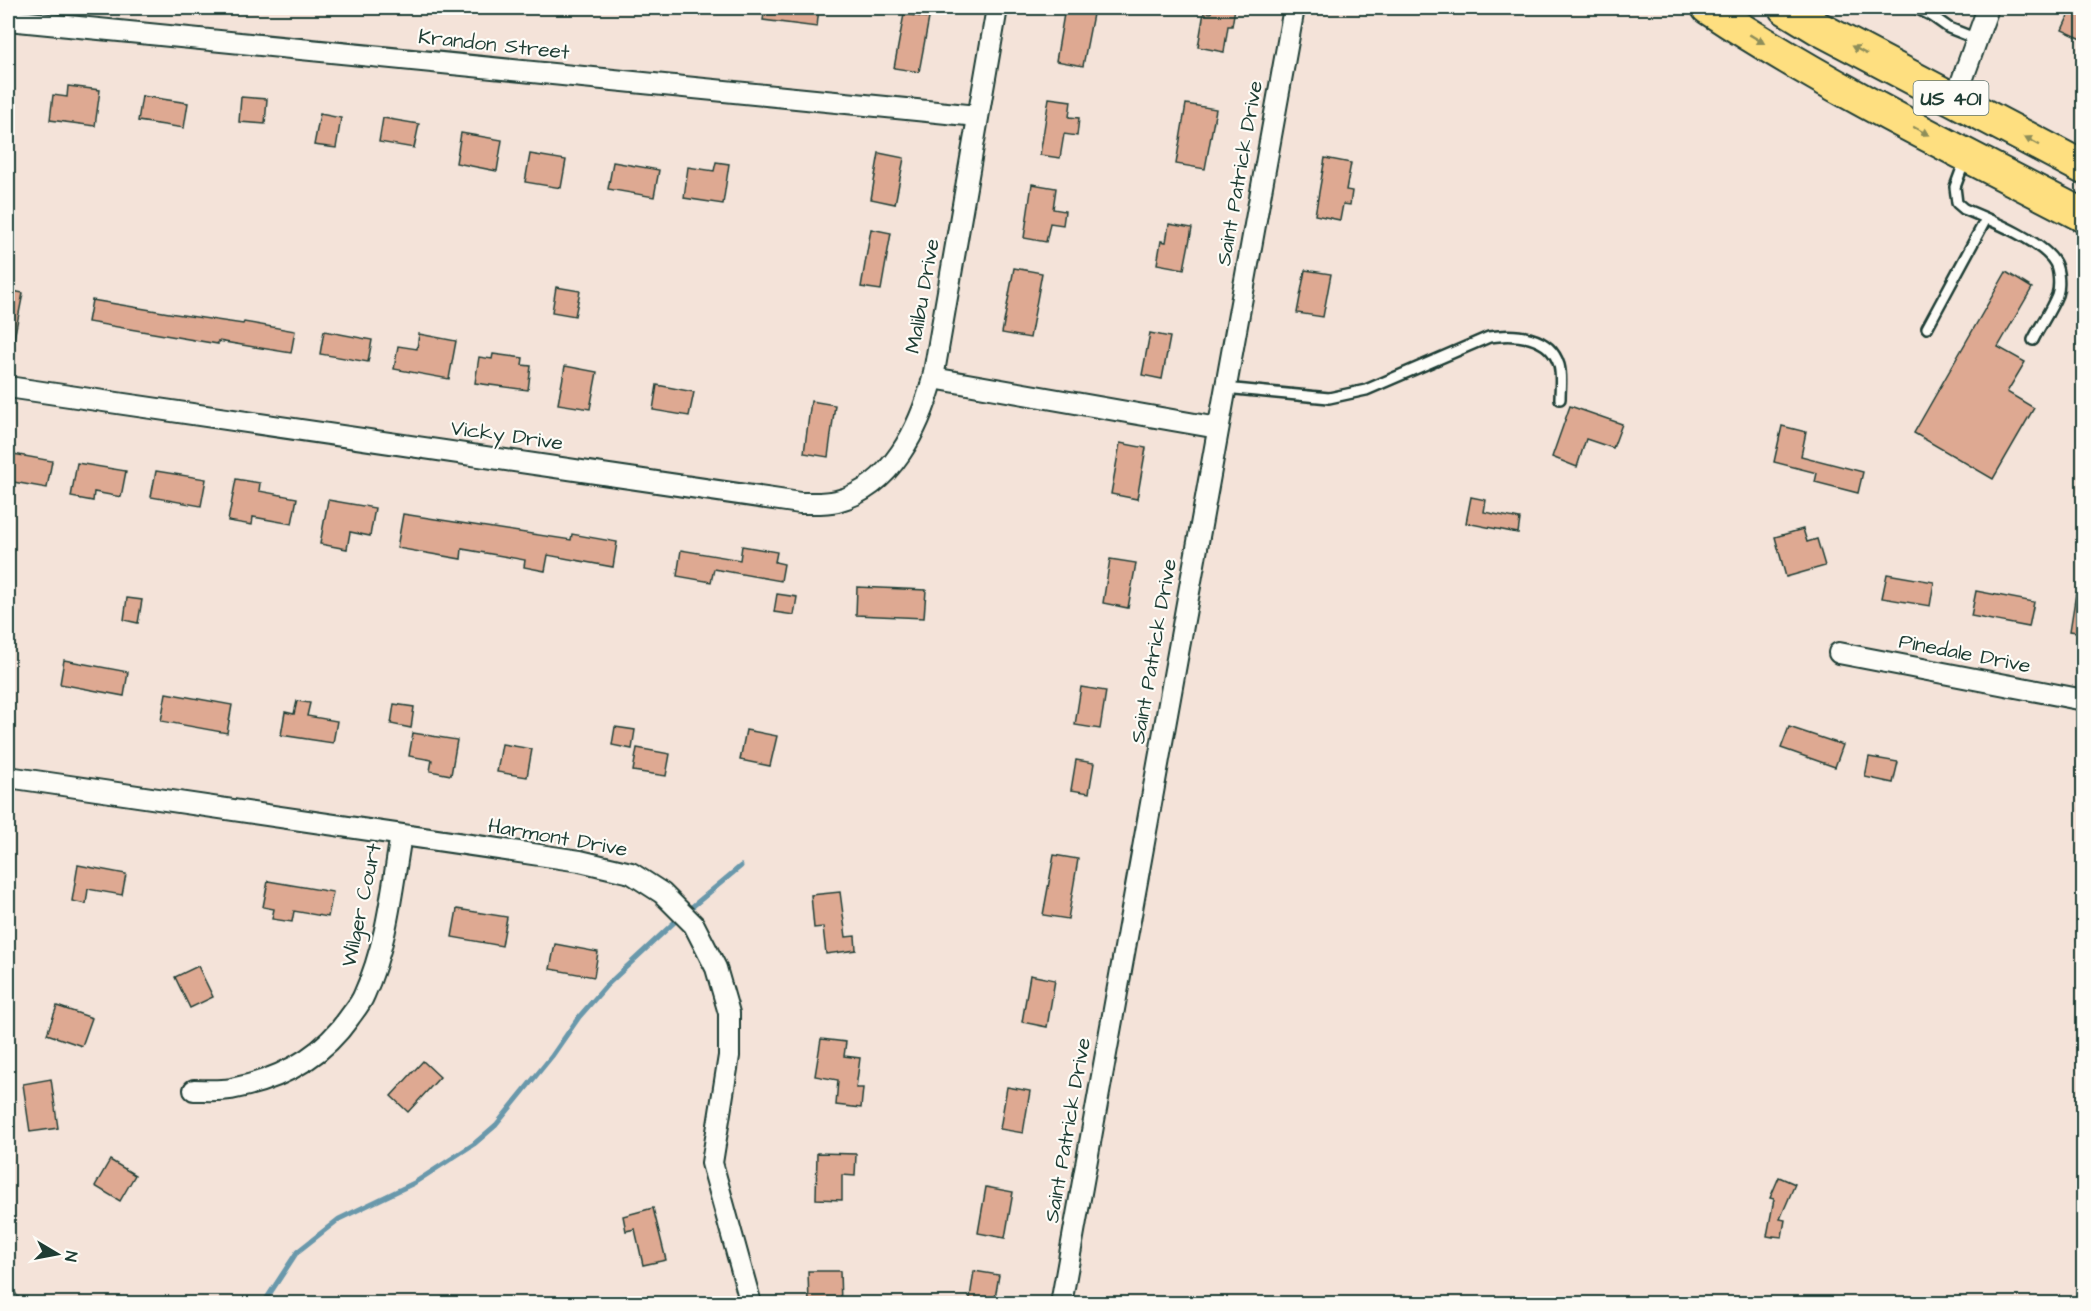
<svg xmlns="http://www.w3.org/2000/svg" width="2091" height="1311" font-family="'Architects Daughter',sans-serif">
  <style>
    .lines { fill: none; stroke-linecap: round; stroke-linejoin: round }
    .stream { stroke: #6998ab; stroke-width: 5 }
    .building { fill: #dea992; stroke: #1f3d34; stroke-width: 1.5 }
    .service-casing { stroke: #1f3d34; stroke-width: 14 }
    .minor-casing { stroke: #1f3d34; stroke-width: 24 }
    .trunk-casing { stroke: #1f3d34; stroke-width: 36 }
    .service { stroke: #fdfcf7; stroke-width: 9 }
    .minor { stroke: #fdfcf7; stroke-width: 20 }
    .trunk { stroke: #fedf80; stroke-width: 32 }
    .rail-casing { stroke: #1f3d34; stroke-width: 7 }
    .rail { stroke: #fdfcf7; stroke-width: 4.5; stroke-dasharray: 14; stroke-linecap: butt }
    .oneway { fill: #8e8e5a }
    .labels { text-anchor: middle; stroke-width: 4.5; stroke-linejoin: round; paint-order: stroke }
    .shield { fill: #fdfcf7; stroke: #62766e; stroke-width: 1.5 }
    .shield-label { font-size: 20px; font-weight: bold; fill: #1f3d34 }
    .street-label { font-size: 21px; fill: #1f3d34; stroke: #fdfcf7 }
  </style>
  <rect width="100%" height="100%" fill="#f4e3d9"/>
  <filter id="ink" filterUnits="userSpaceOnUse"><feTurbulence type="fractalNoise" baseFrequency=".0167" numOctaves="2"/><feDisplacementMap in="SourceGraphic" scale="12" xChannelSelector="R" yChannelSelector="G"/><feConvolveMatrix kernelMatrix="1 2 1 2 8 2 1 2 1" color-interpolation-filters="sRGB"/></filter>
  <g filter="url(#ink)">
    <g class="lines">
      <!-- stream -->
      <g class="stream">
        <path d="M 687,911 L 741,866"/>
        <path d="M 263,1304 L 297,1252 L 339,1219 L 414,1183 L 474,1144 L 496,1125 L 552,1056 L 579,1017 L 606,986 L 680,917"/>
      </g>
    </g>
    <!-- building -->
    <g class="building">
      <path d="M 765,8 L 819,8 L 817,27 L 763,20 Z"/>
      <path d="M 1065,8 L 1094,9 L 1083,66 L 1056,61 Z"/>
      <path d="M 1212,8 L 1235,8 L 1232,26 L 1228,26 L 1224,52 L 1198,47 L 1204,12 L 1211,13 Z"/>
      <path d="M 2072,8 L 2084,8 L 2084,40 L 2062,30 Z"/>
      <path d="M 904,14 L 929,18 L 919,72 L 894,68 Z"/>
      <path d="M 68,86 L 100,90 L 95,126 L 50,120 L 53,95 L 67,97 Z"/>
      <path d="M 142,96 L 188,103 L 184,128 L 138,121 Z"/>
      <path d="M 241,97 L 267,99 L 265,124 L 239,122 Z"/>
      <path d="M 1049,98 L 1071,101 L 1069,117 L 1079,118 L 1077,136 L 1064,134 L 1060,158 L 1040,155 Z"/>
      <path d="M 1186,104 L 1216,109 L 1205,169 L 1176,164 Z"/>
      <path d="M 320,114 L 341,118 L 336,148 L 314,145 Z"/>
      <path d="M 383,118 L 419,124 L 414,148 L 379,142 Z"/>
      <path d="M 461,133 L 502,140 L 497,171 L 456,163 Z"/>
      <path d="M 879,153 L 904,158 L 895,204 L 871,199 Z"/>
      <path d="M 530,154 L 566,160 L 561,188 L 525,182 Z"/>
      <path d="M 1325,158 L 1351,163 L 1346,190 L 1352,191 L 1350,205 L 1343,204 L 1340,220 L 1315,215 Z"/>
      <path d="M 613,162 L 659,170 L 654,197 L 608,189 Z"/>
      <path d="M 716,162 L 729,164 L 723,204 L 684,198 L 688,167 L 714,171 Z"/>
      <path d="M 1032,184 L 1056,188 L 1053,209 L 1065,211 L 1063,225 L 1050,223 L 1046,242 L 1024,238 Z"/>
      <path d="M 1169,224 L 1192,228 L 1184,269 L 1157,264 L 1161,241 L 1166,242 Z"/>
      <path d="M 871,229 L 891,233 L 881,290 L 861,287 Z"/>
      <path d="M 1014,268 L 1042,273 L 1030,338 L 1002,333 Z"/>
      <path d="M 1305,270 L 1331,274 L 1323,317 L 1297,313 Z"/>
      <path d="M 2006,272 L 2032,288 L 1998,347 L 2025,362 L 2007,392 L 2034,408 L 1993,479 L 1914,433 Z"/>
      <path d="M 556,287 L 580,291 L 575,316 L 552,312 Z"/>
      <path d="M 8,290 L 23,293 L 14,339 L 8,338 Z"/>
      <path d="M 92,300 L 169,313 L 243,324 L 244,322 L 295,331 L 291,353 L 218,341 L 218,344 L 88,322 Z"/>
      <path d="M 324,331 L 372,340 L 368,362 L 320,354 Z"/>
      <path d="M 1150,333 L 1170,337 L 1162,379 L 1142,375 Z"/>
      <path d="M 419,334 L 456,341 L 449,379 L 394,369 L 398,346 L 417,349 Z"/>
      <path d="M 493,354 L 523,358 L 522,365 L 531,366 L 528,390 L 475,383 L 479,357 L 492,359 Z"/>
      <path d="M 565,366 L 597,372 L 590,409 L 558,404 Z"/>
      <path d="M 657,385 L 694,392 L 689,416 L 653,410 Z"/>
      <path d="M 811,401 L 835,405 L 828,457 L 804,453 Z"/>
      <path d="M 1570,406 L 1622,424 L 1613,448 L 1586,439 L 1577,467 L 1552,457 Z"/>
      <path d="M 1782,426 L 1806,432 L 1801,456 L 1863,472 L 1858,493 L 1815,482 L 1817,473 L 1774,462 Z"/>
      <path d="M 1120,443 L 1146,448 L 1137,499 L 1111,494 Z"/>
      <path d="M 8,453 L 52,461 L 47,488 L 8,481 Z"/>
      <path d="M 77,463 L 126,471 L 121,497 L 94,492 L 93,501 L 71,497 Z"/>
      <path d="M 156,471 L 206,479 L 201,506 L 151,497 Z"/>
      <path d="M 236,479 L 260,483 L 259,491 L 297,498 L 292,524 L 253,517 L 252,525 L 228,521 Z"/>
      <path d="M 1471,497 L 1486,500 L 1484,512 L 1520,519 L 1518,533 L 1466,523 Z"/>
      <path d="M 328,500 L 375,508 L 370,536 L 350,532 L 347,549 L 320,544 Z"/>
      <path d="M 403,514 L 571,540 L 572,534 L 617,542 L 613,567 L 548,555 L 545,571 L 524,567 L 525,560 L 462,549 L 461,559 L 397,548 Z"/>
      <path d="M 1803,529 L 1807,542 L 1817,539 L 1825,566 L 1786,577 L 1775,537 Z"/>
      <path d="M 742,546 L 777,552 L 775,562 L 784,564 L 781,581 L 714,569 L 711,582 L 677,576 L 681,550 L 740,560 Z"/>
      <path d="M 1110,559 L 1136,563 L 1128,608 L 1103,603 Z"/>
      <path d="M 1887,574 L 1934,582 L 1930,606 L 1882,598 Z"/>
      <path d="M 857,587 L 926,590 L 924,618 L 856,615 Z"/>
      <path d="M 1976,591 L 2034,602 L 2029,627 L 1971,616 Z"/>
      <path d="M 2076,593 L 2084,594 L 2084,633 L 2070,631 Z"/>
      <path d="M 777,594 L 797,597 L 794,615 L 774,612 Z"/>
      <path d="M 127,598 L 142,600 L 138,623 L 124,620 Z"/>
      <path d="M 64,660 L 128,672 L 124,696 L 60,684 Z"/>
      <path d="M 1081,687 L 1106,691 L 1100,729 L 1075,725 Z"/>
      <path d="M 166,693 L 232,705 L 227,733 L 161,721 Z"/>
      <path d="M 297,701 L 310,703 L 307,716 L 337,721 L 333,743 L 281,735 L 285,712 L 294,714 Z"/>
      <path d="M 394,704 L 414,707 L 411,728 L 391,724 Z"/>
      <path d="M 615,727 L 635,730 L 632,749 L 612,745 Z"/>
      <path d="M 1789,727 L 1843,745 L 1835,767 L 1781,748 Z"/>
      <path d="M 746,730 L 777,736 L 770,766 L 740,760 Z"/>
      <path d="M 413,733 L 457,740 L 451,775 L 430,771 L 432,760 L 409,756 Z"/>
      <path d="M 502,744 L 532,749 L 527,777 L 497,772 Z"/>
      <path d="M 637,748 L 670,754 L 666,776 L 633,771 Z"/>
      <path d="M 1869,757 L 1898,762 L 1893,783 L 1865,777 Z"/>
      <path d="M 1076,760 L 1094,763 L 1089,793 L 1071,790 Z"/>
      <path d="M 1054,855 L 1078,859 L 1068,919 L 1043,915 Z"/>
      <path d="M 78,865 L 126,874 L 122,895 L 88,889 L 86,904 L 72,901 Z"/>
      <path d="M 268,881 L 333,892 L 328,917 L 294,911 L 292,922 L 272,919 L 274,909 L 263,907 Z"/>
      <path d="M 840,892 L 846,937 L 855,936 L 856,950 L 826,954 L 823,927 L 814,928 L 811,895 Z"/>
      <path d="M 457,909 L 507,917 L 502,946 L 452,937 Z"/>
      <path d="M 555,944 L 598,952 L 594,977 L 550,969 Z"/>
      <path d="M 198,966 L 213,997 L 190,1008 L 175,977 Z"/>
      <path d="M 1030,975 L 1055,980 L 1047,1027 L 1022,1022 Z"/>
      <path d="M 57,1006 L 92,1018 L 82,1046 L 47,1034 Z"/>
      <path d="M 821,1039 L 846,1042 L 844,1056 L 860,1058 L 856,1088 L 863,1088 L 861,1108 L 836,1105 L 838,1080 L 815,1076 Z"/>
      <path d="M 423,1061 L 440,1077 L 408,1112 L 391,1096 Z"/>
      <path d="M 51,1079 L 58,1128 L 30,1132 L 23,1084 Z"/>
      <path d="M 1007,1087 L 1030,1091 L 1023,1133 L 1000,1129 Z"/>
      <path d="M 817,1153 L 856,1154 L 855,1176 L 842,1175 L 842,1200 L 816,1199 Z"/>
      <path d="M 110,1160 L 135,1175 L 120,1201 L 95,1186 Z"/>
      <path d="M 1779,1177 L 1795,1184 L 1780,1219 L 1785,1220 L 1782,1237 L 1773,1236 L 1773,1237 L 1767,1236 L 1774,1199 L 1770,1198 Z"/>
      <path d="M 986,1187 L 1013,1192 L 1005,1238 L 978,1233 Z"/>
      <path d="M 653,1208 L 666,1260 L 643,1265 L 635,1229 L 626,1231 L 623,1216 Z"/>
      <path d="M 808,1271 L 840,1271 L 841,1304 L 809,1304 Z"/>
      <path d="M 974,1271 L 999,1275 L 994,1304 L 969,1304 Z"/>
    </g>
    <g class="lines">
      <defs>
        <g id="service">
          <path d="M 1916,8 L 1932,16 L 1936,8"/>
          <path d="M 1932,16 L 1949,28 L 1977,39"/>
          <path d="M 1965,160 L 1955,187 L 1957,203 L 1964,209 C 1988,219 2043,241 2055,263 C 2059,271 2060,286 2057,295 C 2051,310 2040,326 2033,340"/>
          <path d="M 1927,328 L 1986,219"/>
          <path d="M 1225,388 L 1329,398 L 1366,390 L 1489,337 C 1514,333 1550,335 1559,365 C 1562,376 1560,387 1560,399"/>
        </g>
        <g id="minor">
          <path d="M 8,20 L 977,116"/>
          <path d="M 1955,100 L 1988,8"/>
          <path d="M 933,378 L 1218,428"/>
          <path d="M 8,387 L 800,503 C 813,503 825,504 837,501 C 892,487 920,427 933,378 L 997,8"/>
          <path d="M 1839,653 L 2084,700"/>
          <path d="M 8,777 L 580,861 L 631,873 L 662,893 L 694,925 L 716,968 L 729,1013 L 729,1056 L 712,1163 L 751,1304"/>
          <path d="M 194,1090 C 206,1090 219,1091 231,1089 C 278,1080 321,1058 349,1018 C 354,1011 361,1003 364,995 C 387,945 392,889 401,835"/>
          <path d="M 1061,1304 L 1294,8"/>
        </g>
        <g id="trunk">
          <path d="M 1708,8 C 1827,87 1957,150 2084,216"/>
          <path d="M 1785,8 L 1818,28 L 2084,168"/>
        </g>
      </defs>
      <!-- service casing -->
      <use href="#service" class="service-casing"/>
      <!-- minor casing -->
      <use href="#minor" class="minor-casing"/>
      <!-- trunk casing -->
      <use href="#trunk" class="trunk-casing"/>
      <!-- service -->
      <use href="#service" class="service"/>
      <!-- minor -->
      <use href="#minor" class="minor"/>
      <!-- trunk -->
      <use href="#trunk" class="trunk"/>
      <defs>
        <path id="rail" d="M 8,1288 L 20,1304"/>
      </defs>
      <!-- rail casing -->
      <use href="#rail" class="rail-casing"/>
      <!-- rail -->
      <use href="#rail" class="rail"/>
    </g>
    <!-- one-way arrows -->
    <defs><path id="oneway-solid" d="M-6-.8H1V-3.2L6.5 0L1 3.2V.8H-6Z" transform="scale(1.5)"/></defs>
    <g class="oneway">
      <use href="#oneway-solid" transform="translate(1757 39) rotate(31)"/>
      <use href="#oneway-solid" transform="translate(1859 50) rotate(-152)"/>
      <use href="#oneway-solid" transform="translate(1921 131) rotate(28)"/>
      <use href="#oneway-solid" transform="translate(2032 141) rotate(-152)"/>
    </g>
  </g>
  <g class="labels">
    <!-- shield labels -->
    <rect class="shield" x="1913.5" y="81" width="75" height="34" rx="4.5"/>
    <g class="shield-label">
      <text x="1951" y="105">US 401</text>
    </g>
    <!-- street labels -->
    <g class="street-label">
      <text transform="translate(494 44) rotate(6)" y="7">Krandon Street</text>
      <text transform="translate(1239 173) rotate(-80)" y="7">Saint Patrick Drive</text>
      <text transform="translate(922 296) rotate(-80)" y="7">Malibu Drive</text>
      <text transform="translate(507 435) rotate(8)" y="7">Vicky Drive</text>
      <text transform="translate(1153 651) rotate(-80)" y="7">Saint Patrick Drive</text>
      <text transform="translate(1965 653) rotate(11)" y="7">Pinedale Drive</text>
      <text transform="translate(558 837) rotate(10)" y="7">Harmont Drive</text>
      <text transform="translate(361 905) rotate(-78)" y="7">Wilger Court</text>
      <text transform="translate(1067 1130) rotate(-80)" y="7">Saint Patrick Drive</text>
    </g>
  </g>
  <!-- margin -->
  <rect width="2091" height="1311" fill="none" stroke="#fdfcf7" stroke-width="30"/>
  <rect x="15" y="15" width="2061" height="1281" fill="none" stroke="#1f3d34" stroke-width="2" filter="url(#ink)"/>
  <!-- north arrow -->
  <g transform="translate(57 1254) rotate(100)" stroke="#fdfcf7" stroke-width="4.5" paint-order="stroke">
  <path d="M0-4.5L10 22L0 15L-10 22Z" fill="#1f3d34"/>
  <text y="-9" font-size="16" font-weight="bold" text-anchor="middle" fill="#1f3d34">N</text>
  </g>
</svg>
